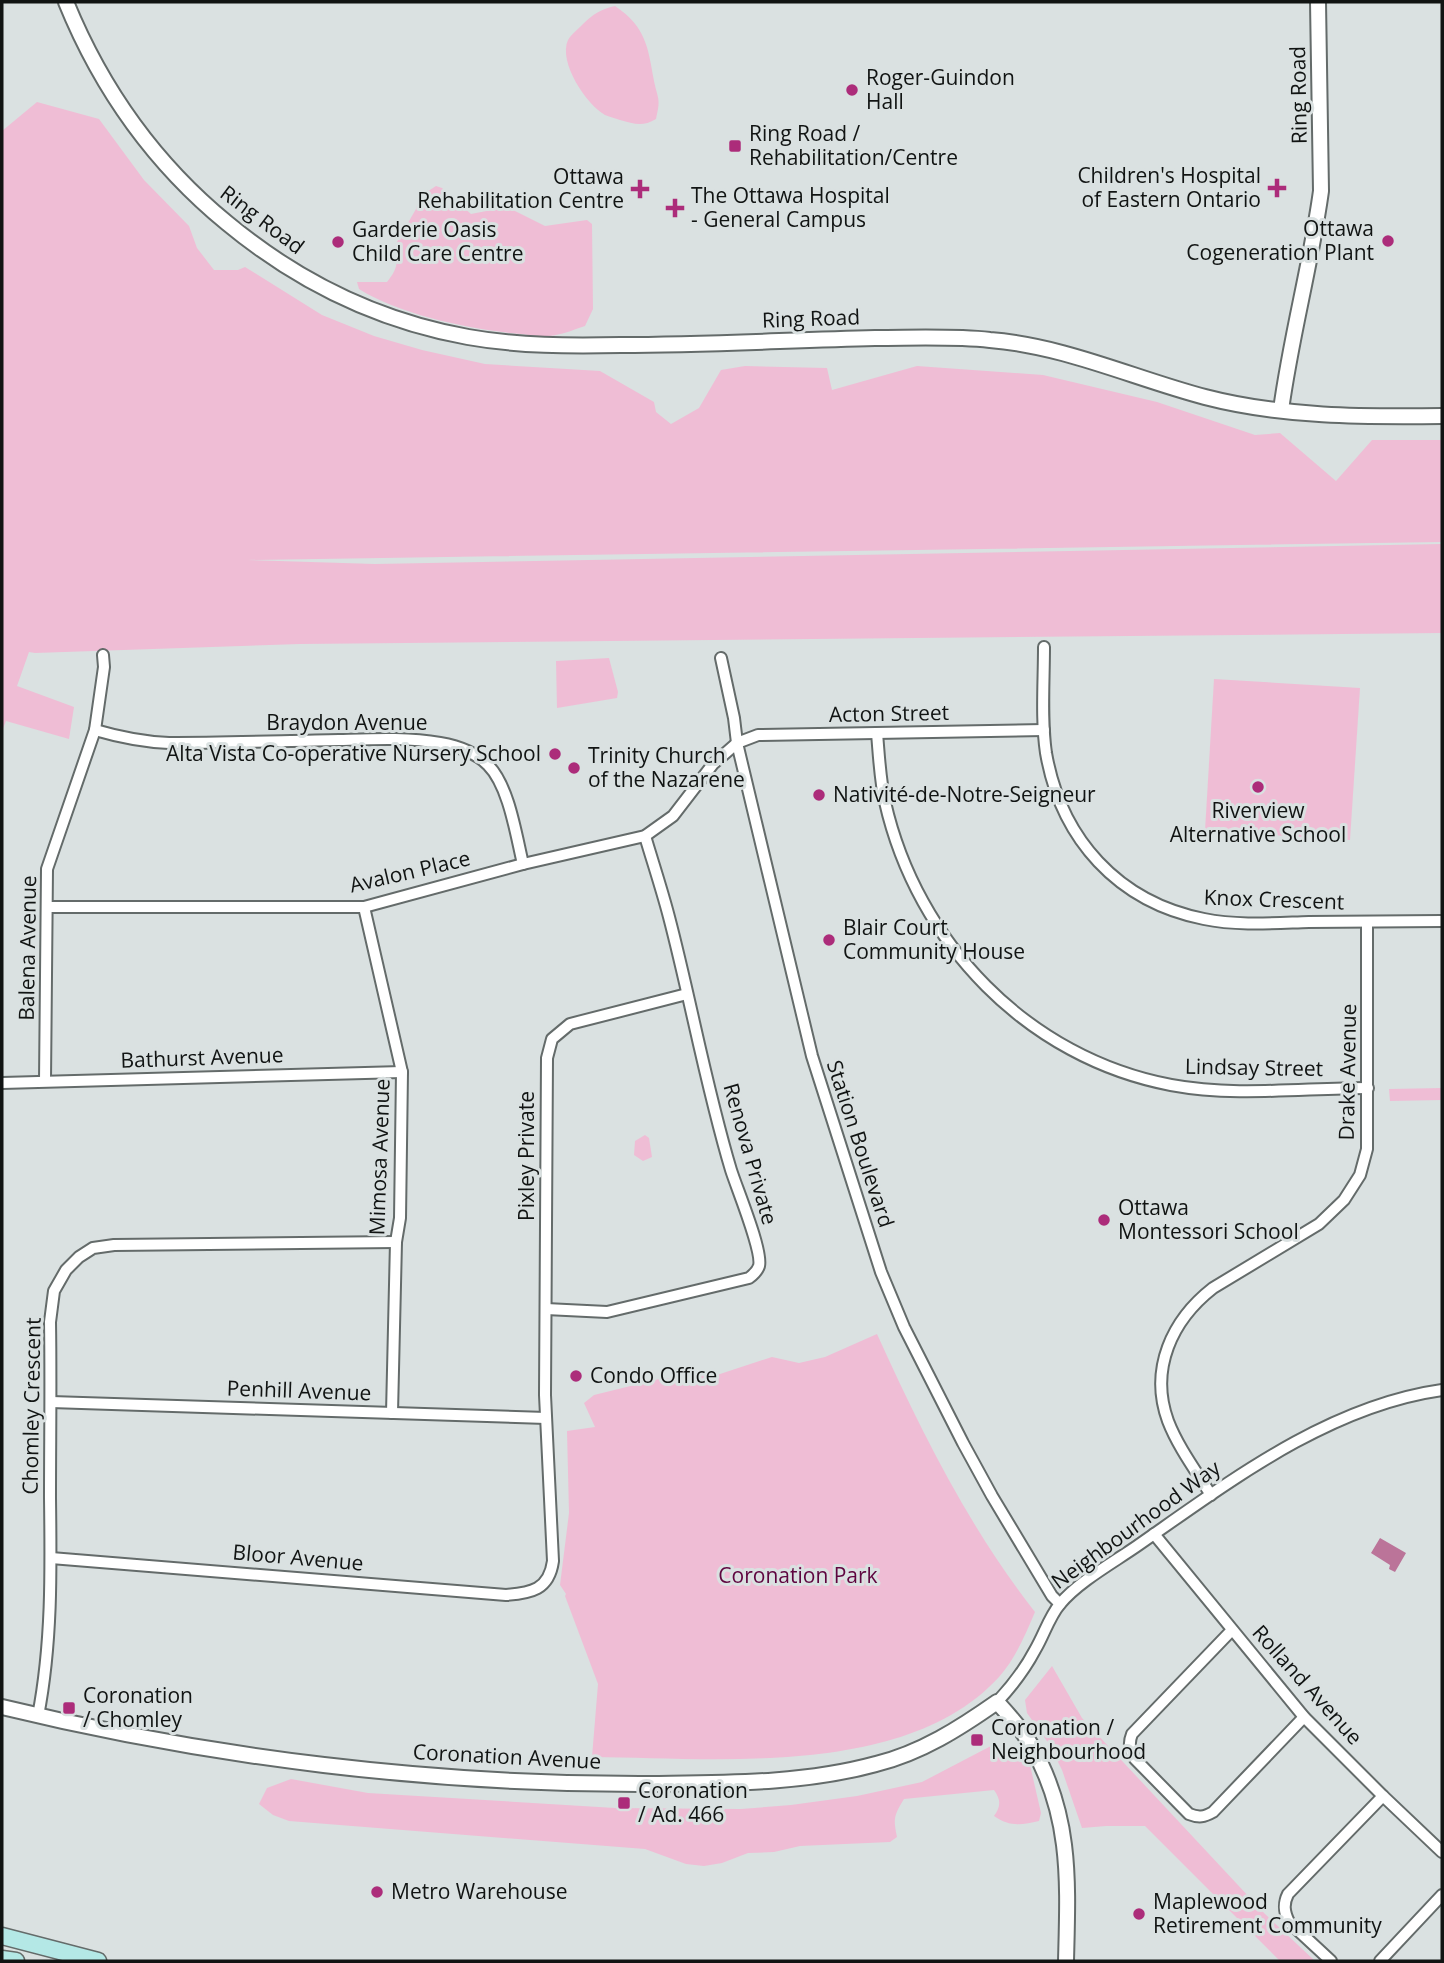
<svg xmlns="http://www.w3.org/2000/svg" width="1444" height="1963" font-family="'Open Sans',sans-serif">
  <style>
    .green { fill: #efbdd5 }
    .water { fill: #bb7499 }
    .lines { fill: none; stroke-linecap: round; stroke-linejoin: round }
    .minor-casing { stroke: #646b6a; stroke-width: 14 }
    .tertiary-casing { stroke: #646b6a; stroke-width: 18 }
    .secondary-casing { stroke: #646b6a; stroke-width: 19 }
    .minor { stroke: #fff; stroke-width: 10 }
    .tertiary { stroke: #fff; stroke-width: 14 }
    .secondary { stroke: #b4e8e6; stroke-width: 16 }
    .poi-dot { fill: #ac2c7a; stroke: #dae1e1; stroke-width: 2.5 }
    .labels { text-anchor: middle; stroke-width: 6; stroke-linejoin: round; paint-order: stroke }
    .poi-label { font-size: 21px; fill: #111413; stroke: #dae1e1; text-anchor: start }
    .street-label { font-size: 21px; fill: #111413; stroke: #dae1e1 }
    .park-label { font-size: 21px; fill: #5e053f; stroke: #dae1e1 }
  </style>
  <rect width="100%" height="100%" fill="#dae1e1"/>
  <!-- green -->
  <g class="green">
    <path d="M 615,6 C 646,27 648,47 654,81 C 658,100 661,98 656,119 C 643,127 634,124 620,120 C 615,118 609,117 605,115 C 586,104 558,62 568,40 C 571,35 578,29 583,24 C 593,14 601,9 615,6 Z"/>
    <path d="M 37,102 L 99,119 L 144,180 L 189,226 L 197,248 L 214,270 L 238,270 L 245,267 L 322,315 L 374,336 L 422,350 L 485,364 L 600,371 L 654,402 L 656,412 L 671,424 L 699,408 L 721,370 L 745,366 L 827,368 L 832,390 L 917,366 L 1043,375 L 1157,402 L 1255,435 L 1280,433 L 1336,481 L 1372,440 L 1442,440 L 1442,542 L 247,560 L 375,564 L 1442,544 L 1442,633 L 300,644 L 35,653 L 29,652 L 17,686 L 74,707 L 69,739 L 6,721 L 2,731 L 2,131 Z"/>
    <path d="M 436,186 L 442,188 L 471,214 L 502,208 L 513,210 L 545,226 L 587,220 L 592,224 L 593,309 L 585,326 C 573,330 561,335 549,336 C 540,337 530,335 521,334 C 473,330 400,315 359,289 L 357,282 L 387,282 C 397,270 399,262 394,247 L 416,209 L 419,197 Z"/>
    <path d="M 609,658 L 618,692 L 617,698 L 557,708 L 556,661 Z"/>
    <path d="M 1214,679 L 1360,688 L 1350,840 L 1205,831 Z"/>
    <path d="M 1442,1088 L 1442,1100 L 1390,1101 L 1389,1089 Z"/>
    <path d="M 645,1135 L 649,1138 L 652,1157 L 643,1161 L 634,1155 L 635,1141 Z"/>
    <path d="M 877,1334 C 921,1431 969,1528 1035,1612 C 1025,1635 1016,1658 999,1677 C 907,1778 716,1758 592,1757 L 598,1684 L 565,1596 L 566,1594 L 560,1585 L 569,1513 L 567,1431 L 595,1427 L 584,1403 L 594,1395 L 659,1379 L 720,1374 L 772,1357 L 799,1363 L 825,1357 Z"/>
    <path d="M 1052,1666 L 1082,1718 L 1265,1914 L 1315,1961 L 1280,1961 L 1145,1826 L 1106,1826 L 1082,1828 L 1062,1770 L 1049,1744 L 1027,1713 L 1025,1700 Z"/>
    <path d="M 997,1745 L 1014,1747 L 1030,1765 L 1041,1813 L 1039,1821 C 1022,1825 1009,1827 994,1816 C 1001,1806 1001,1800 994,1790 L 904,1799 C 894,1815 893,1819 897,1837 L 890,1842 L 800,1846 L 774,1852 L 748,1853 L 722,1863 L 704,1866 L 686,1864 L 645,1849 L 289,1821 L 273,1815 L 259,1804 L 267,1788 L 291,1779 L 368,1793 L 615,1808 L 741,1809 L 791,1805 L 857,1796 L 922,1782 L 989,1747 Z"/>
  </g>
  <!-- water -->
  <path class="water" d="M 1380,1538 L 1406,1553 L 1395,1572 L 1389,1569 L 1390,1565 L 1371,1553 Z"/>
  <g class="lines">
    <defs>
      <g id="minor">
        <path d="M 1044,647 C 1044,682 1041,719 1046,753 C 1061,839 1118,902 1204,919 C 1238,926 1275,923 1309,922 C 1354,922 1398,921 1442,921"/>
        <path d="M 721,658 L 734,718 L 737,743 L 812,1056 L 881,1272 L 904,1327 L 963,1443 L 992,1496 L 1052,1596 L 1060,1604"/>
        <path d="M 95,730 C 119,737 144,742 169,743 C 225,743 282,741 339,740 C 372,739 408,737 440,743 C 458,746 475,752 488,765 C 509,786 516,835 523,864"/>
        <path d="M 877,733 C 879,756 880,780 885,802 C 917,943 1028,1058 1171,1085 C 1235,1097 1303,1088 1368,1088"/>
        <path d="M 47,907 L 364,907 L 523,864 L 645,836 L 673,816 L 713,764 L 737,743 L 758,735 L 1044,730"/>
        <path d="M 364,907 L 402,1072 L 400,1218 L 396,1242 L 392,1413"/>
        <path d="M 45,1081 L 47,869 L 95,730 L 104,667 L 103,655"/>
        <path d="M 2,1083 L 402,1072"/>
        <path d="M 546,1309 L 607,1312 L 749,1278 C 753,1275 757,1272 759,1266 C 763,1251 737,1189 731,1170 C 706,1087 691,1001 669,917 C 662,890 653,863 645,836"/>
        <path d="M 51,1402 L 546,1418"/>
        <path d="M 1211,1495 C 1196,1471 1178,1447 1168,1421 C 1149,1369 1172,1320 1213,1288 L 1319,1224 L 1344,1200 L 1360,1175 L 1367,1149 L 1367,922"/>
        <path d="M 1154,1534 L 1304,1717 L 1383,1796 L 1442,1852"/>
        <path d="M 51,1558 L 506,1595 C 531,1593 549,1590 553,1561 L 545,1395 L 547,1058 L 552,1039 L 570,1024 L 687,994"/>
        <path d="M 1232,1630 L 1132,1734 C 1128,1744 1130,1750 1135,1759 L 1189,1814 C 1199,1818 1204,1817 1213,1812 L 1304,1717"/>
        <path d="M 997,1702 C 1012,1686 1025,1669 1035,1650 C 1044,1635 1049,1617 1060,1604 C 1078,1582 1114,1562 1137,1546 C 1229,1482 1328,1406 1442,1390"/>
        <path d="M 38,1716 C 52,1644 51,1571 50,1498 C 50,1439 51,1381 50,1322 L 54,1291 L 66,1270 L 79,1257 L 93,1248 L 114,1245 L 396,1242"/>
        <path d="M 1331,1961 L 1289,1922 C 1284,1912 1283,1904 1288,1894 L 1383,1796"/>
        <path d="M 1380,1961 L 1442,1895"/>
      </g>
      <g id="tertiary">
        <path d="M 66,2 C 101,88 155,164 227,223 C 297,281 379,321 468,337 C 518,346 570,346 621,345 C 706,345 790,340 875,338 C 913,338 952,336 990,340 C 1065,346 1133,378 1205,397 C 1282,417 1363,417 1442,416"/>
        <path d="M 1281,410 C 1291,336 1311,264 1321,191 L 1318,2"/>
        <path d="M 2,1707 C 211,1758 435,1785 651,1784 C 726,1783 803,1784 876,1764 C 921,1753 960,1728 997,1702 C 1009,1715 1022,1729 1031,1745 C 1072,1816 1068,1882 1066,1961"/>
      </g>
      <g id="secondary">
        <path d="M 2,1936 L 98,1961"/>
        <path d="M 2,1959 L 16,1961"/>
      </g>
    </defs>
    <!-- minor casing -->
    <use href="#minor" class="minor-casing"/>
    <!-- tertiary casing -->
    <use href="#tertiary" class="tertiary-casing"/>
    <!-- secondary casing -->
    <use href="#secondary" class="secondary-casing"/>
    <!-- minor -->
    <use href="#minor" class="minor"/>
    <!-- tertiary -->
    <use href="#tertiary" class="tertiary"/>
    <!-- secondary -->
    <use href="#secondary" class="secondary"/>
  </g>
  <!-- markers -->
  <g class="poi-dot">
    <circle cx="852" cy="90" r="7"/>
    <rect x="728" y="139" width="14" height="14" rx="3.5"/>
    <path d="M1273.5 177.5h7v7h7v7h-7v7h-7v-7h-7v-7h7z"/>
    <path d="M636.5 178.5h7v7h7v7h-7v7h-7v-7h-7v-7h7z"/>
    <path d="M671.5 197.5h7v7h7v7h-7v7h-7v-7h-7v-7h7z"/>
    <circle cx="1388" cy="241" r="7"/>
    <circle cx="338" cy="242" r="7"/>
    <circle cx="555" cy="754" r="7"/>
    <circle cx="574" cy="768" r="7"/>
    <circle cx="1258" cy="787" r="7"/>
    <circle cx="819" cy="795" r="7"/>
    <circle cx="829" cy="940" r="7"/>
    <circle cx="1104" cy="1220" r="7"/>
    <circle cx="576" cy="1376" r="7"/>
    <rect x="62" y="1701" width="14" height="14" rx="3.5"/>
    <rect x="970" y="1733" width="14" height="14" rx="3.5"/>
    <rect x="617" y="1796" width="14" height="14" rx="3.5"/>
    <circle cx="377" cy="1892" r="7"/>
    <circle cx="1139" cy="1914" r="7"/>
  </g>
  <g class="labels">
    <!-- poi labels -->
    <g class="poi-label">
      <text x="866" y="85">Roger-Guindon<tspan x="866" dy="24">Hall</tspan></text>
      <text x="749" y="141">Ring Road /<tspan x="749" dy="24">Rehabilitation/Centre</tspan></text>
      <text x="1261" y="183" text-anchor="end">Children's Hospital<tspan x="1261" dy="24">of Eastern Ontario</tspan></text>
      <text x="624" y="184" text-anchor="end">Ottawa<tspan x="624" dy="24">Rehabilitation Centre</tspan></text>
      <text x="691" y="203">The Ottawa Hospital<tspan x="691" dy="24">- General Campus</tspan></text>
      <text x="1374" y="236" text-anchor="end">Ottawa<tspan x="1374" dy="24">Cogeneration Plant</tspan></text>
      <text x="352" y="237">Garderie Oasis<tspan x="352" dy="24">Child Care Centre</tspan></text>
      <text x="541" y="761" text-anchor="end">Alta Vista Co-operative Nursery School</text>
      <text x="588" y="763">Trinity Church<tspan x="588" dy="24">of the Nazarene</tspan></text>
      <text x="833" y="802">Nativité-de-Notre-Seigneur</text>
      <text x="1258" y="818" text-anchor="middle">Riverview<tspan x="1258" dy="24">Alternative School</tspan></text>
      <text x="843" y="935">Blair Court<tspan x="843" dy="24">Community House</tspan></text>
      <text x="1118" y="1215">Ottawa<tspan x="1118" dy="24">Montessori School</tspan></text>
      <text x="590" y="1383">Condo Office</text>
      <text x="83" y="1703">Coronation<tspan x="83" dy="24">/ Chomley</tspan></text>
      <text x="991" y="1735">Coronation /<tspan x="991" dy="24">Neighbourhood</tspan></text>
      <text x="638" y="1798">Coronation<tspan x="638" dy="24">/ Ad. 466</tspan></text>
      <text x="391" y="1899">Metro Warehouse</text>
      <text x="1153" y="1909">Maplewood<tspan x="1153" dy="24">Retirement Community</tspan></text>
    </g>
    <!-- street labels -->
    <g class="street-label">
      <text transform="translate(1299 95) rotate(-91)" y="7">Ring Road</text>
      <text transform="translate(262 220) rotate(37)" y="7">Ring Road</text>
      <text transform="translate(811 319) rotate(-2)" y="7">Ring Road</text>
      <text transform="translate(889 714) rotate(-1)" y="7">Acton Street</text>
      <text x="347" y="730">Braydon Avenue</text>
      <text transform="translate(410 872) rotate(-13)" y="7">Avalon Place</text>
      <text transform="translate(1274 900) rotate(2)" y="7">Knox Crescent</text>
      <text transform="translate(28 948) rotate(-89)" y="7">Balena Avenue</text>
      <text transform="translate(202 1058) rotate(-2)" y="7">Bathurst Avenue</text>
      <text transform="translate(1254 1068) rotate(1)" y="7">Lindsay Street</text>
      <text transform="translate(1348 1072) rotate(-89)" y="7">Drake Avenue</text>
      <text transform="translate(860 1144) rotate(72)" y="7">Station Boulevard</text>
      <text transform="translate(750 1154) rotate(74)" y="7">Renova Private</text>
      <text transform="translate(527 1156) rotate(-90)" y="7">Pixley Private</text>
      <text transform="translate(380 1157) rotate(-88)" y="7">Mimosa Avenue</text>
      <text transform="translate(299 1391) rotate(2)" y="7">Penhill Avenue</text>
      <text transform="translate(32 1406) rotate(-89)" y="7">Chomley Crescent</text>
      <text transform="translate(1136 1525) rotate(-36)" y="7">Neighbourhood Way</text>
      <text transform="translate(298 1558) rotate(5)" y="7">Bloor Avenue</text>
      <text transform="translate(1307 1685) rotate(48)" y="7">Rolland Avenue</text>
      <text transform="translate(507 1757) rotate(3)" y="7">Coronation Avenue</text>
    </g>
    <!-- park labels -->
    <g class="park-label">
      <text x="798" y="1583">Coronation Park</text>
    </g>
  </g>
  <!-- border -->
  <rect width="1444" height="1963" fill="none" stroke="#111413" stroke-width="7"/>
</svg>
